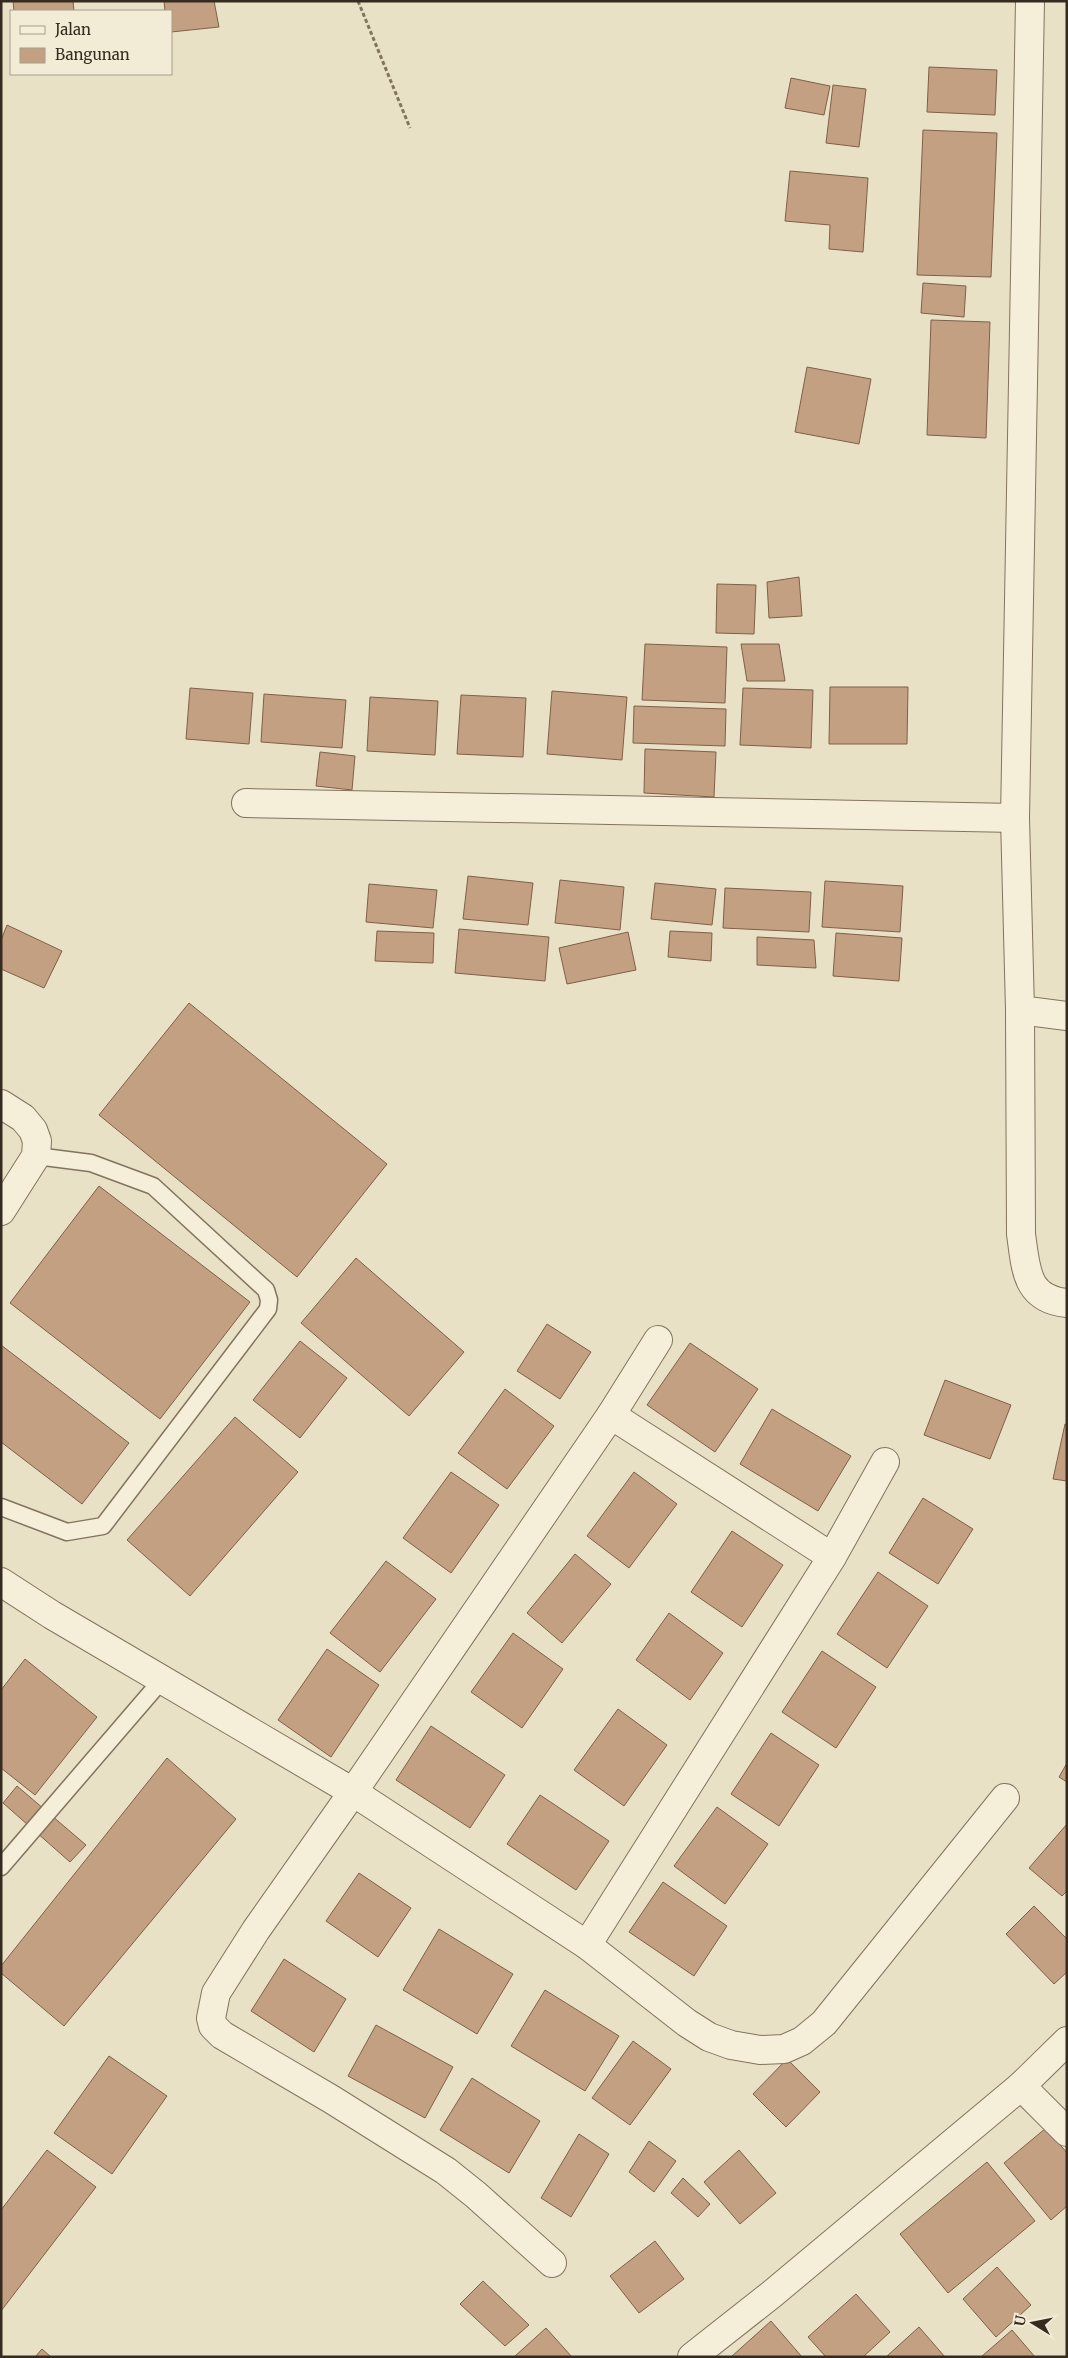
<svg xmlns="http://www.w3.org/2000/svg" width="1068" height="2358" font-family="Merriweather,serif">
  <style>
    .building { fill: #c3a081; stroke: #7f6047 }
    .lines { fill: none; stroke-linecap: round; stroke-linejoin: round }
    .service-casing { stroke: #83735e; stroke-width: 19 }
    .minor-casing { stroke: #83735e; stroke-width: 30 }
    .path { stroke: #83735e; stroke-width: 3; stroke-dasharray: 4 2.5; stroke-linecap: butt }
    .service { stroke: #f5eed9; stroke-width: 16 }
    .minor { stroke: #f5eed9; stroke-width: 28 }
  </style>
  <rect width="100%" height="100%" fill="#e9e1c6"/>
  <!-- building -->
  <g class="building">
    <path d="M 13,1 L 73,1 L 74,11 L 14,11 Z"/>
    <path d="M 164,1 L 214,1 L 219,27 L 171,32 L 171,11 L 165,11 Z"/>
    <path d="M 929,67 L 997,70 L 995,115 L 927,112 Z"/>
    <path d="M 791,78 L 830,86 L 824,115 L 785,108 Z"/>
    <path d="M 833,85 L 866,89 L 859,147 L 826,143 Z"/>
    <path d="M 923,130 L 997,133 L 991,277 L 917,275 Z"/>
    <path d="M 790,171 L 868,178 L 863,252 L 829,249 L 830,225 L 785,221 Z"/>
    <path d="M 923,283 L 966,286 L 964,317 L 921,313 Z"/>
    <path d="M 931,320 L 990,322 L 986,438 L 927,435 Z"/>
    <path d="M 807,367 L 871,379 L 859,444 L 795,432 Z"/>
    <path d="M 799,577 L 802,616 L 769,618 L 767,582 Z"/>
    <path d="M 717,584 L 756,585 L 754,634 L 716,633 Z"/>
    <path d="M 645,644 L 727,647 L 725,703 L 642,700 Z"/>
    <path d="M 741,644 L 779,644 L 785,681 L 747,681 Z"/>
    <path d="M 830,687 L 908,687 L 907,744 L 829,744 Z"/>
    <path d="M 190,688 L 253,693 L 249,744 L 186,739 Z"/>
    <path d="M 743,688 L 813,690 L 811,748 L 740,745 Z"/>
    <path d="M 552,691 L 627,697 L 622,760 L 547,754 Z"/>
    <path d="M 264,694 L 346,700 L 342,748 L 261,742 Z"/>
    <path d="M 461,695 L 526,698 L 523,757 L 457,754 Z"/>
    <path d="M 370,697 L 438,701 L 435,755 L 367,751 Z"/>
    <path d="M 634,706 L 726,709 L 725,746 L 633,743 Z"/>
    <path d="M 645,749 L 716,752 L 714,797 L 644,793 Z"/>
    <path d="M 320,752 L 355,756 L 352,790 L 316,786 Z"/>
    <path d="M 468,876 L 533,883 L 528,925 L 463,919 Z"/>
    <path d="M 560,880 L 624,887 L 620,930 L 555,923 Z"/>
    <path d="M 825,881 L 903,886 L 900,932 L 822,927 Z"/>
    <path d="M 655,883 L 716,889 L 712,925 L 651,919 Z"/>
    <path d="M 369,884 L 437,890 L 433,928 L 366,922 Z"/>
    <path d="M 725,888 L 811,892 L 809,932 L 723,928 Z"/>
    <path d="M 7,925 L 62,951 L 44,988 L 1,969 L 1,940 Z"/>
    <path d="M 459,929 L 549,937 L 545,981 L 455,973 Z"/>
    <path d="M 377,931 L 434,933 L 433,963 L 375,961 Z"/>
    <path d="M 670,931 L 712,933 L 711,961 L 668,957 Z"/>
    <path d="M 628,932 L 636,970 L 567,984 L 559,948 Z"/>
    <path d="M 836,933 L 902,938 L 899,981 L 833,976 Z"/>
    <path d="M 757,937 L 814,940 L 816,968 L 757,965 Z"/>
    <path d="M 189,1003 L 387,1164 L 297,1277 L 99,1115 Z"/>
    <path d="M 99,1186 L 250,1302 L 160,1419 L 10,1303 Z"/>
    <path d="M 356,1258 L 464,1352 L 409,1416 L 301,1323 Z"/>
    <path d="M 547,1324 L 591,1352 L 560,1399 L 517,1371 Z"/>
    <path d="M 300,1341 L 347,1378 L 300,1438 L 253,1400 Z"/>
    <path d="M 690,1343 L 758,1389 L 715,1452 L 647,1405 Z"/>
    <path d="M 1,1345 L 129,1443 L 82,1504 L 1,1442 Z"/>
    <path d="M 945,1380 L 1011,1405 L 990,1459 L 924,1435 Z"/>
    <path d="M 505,1389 L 554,1426 L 507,1489 L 458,1453 Z"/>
    <path d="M 772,1409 L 851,1456 L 818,1511 L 740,1464 Z"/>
    <path d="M 235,1417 L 298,1472 L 190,1596 L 127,1540 Z"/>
    <path d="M 1065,1424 L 1067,1424 L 1067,1481 L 1053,1479 Z"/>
    <path d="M 451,1472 L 499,1505 L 451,1573 L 403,1538 Z"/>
    <path d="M 634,1472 L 677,1504 L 629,1568 L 587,1536 Z"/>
    <path d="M 923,1498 L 973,1529 L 938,1584 L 889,1553 Z"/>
    <path d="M 732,1531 L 783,1565 L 742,1627 L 691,1592 Z"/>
    <path d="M 575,1554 L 611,1584 L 562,1643 L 527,1613 Z"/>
    <path d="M 386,1561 L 436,1599 L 380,1672 L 330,1633 Z"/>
    <path d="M 878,1572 L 928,1606 L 887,1668 L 837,1634 Z"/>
    <path d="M 669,1613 L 723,1653 L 690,1700 L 636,1660 Z"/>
    <path d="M 513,1633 L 563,1669 L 522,1728 L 471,1692 Z"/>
    <path d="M 327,1649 L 379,1685 L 331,1757 L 278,1720 Z"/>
    <path d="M 822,1651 L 876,1687 L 836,1748 L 782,1712 Z"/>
    <path d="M 25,1659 L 97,1717 L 35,1795 L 1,1768 L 1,1690 Z"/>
    <path d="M 618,1709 L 667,1745 L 624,1806 L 574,1770 Z"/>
    <path d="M 431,1726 L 505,1775 L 470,1828 L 396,1780 Z"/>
    <path d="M 771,1733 L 819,1765 L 779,1826 L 731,1794 Z"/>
    <path d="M 167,1758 L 236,1819 L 64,2026 L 1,1973 L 1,1966 Z"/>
    <path d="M 1067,1763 L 1067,1782 L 1059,1777 Z"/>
    <path d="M 17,1786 L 86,1845 L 70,1862 L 3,1803 Z"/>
    <path d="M 540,1795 L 609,1841 L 576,1890 L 507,1844 Z"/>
    <path d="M 717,1807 L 768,1844 L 725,1904 L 674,1866 Z"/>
    <path d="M 1067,1824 L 1067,1891 L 1062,1896 L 1029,1868 Z"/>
    <path d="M 359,1873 L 411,1908 L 378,1957 L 326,1921 Z"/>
    <path d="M 663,1882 L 727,1926 L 694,1976 L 629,1932 Z"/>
    <path d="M 1034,1906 L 1067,1939 L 1067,1972 L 1054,1984 L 1006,1934 Z"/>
    <path d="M 439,1929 L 513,1974 L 477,2034 L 403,1990 Z"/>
    <path d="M 284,1959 L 346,1999 L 314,2052 L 251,2011 Z"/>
    <path d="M 545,1990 L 619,2036 L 585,2091 L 511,2046 Z"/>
    <path d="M 376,2025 L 453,2067 L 425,2118 L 348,2076 Z"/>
    <path d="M 633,2041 L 671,2069 L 630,2125 L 592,2098 Z"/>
    <path d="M 109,2056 L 167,2096 L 112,2174 L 54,2133 Z"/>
    <path d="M 787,2059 L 820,2092 L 786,2127 L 753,2094 Z"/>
    <path d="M 472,2078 L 540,2121 L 509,2173 L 440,2130 Z"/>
    <path d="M 1046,2128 L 1067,2153 L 1067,2206 L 1051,2220 L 1004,2163 Z"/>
    <path d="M 579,2134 L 609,2154 L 571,2217 L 541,2198 Z"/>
    <path d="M 649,2141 L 676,2161 L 654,2192 L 629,2172 Z"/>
    <path d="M 47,2150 L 96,2187 L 1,2311 L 1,2210 Z"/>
    <path d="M 739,2150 L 776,2193 L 740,2224 L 704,2182 Z"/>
    <path d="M 987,2162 L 1035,2221 L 948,2293 L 900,2234 Z"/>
    <path d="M 683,2178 L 710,2204 L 698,2217 L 671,2193 Z"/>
    <path d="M 655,2241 L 684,2279 L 639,2313 L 610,2276 Z"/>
    <path d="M 997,2267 L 1031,2305 L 996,2337 L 963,2299 Z"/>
    <path d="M 483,2281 L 529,2325 L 505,2346 L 460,2304 Z"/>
    <path d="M 856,2294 L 890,2332 L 863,2357 L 826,2357 L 808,2337 Z"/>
    <path d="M 771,2321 L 802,2357 L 731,2357 Z"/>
    <path d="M 919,2327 L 945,2357 L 886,2357 Z"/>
    <path d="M 546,2328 L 572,2357 L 514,2357 Z"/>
    <path d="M 1012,2330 L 1035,2357 L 981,2357 Z"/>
    <path d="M 42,2349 L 51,2357 L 35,2357 Z"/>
  </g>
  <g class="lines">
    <defs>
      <g id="service">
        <path d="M 1,1507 L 67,1532 L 103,1526 L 268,1309 L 269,1300 L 266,1290 L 153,1186 L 91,1163 L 36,1156"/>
        <path d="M 1,1867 L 161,1681"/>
      </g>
      <g id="minor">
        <path d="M 1030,1 L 1015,818 L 1020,1010 L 1067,1016"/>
        <path d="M 246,803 L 1015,818"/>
        <path d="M 1020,1010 L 1021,1234 C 1026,1268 1025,1299 1067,1303"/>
        <path d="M 1,1104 L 23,1118 L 33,1130 L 37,1141 L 36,1156 L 1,1211"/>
        <path d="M 611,1415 L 832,1557"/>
        <path d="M 1,1582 L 52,1615 L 353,1792 L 587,1945 L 687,2023 L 709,2037 L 731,2045 L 760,2050 L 784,2049 L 802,2041 L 824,2023 L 1005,1798"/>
        <path d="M 587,1945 L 832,1557 L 885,1462"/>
        <path d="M 1021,2086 L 1067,2132"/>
        <path d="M 552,2263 L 476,2195 L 446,2171 L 331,2099 L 222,2035 L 213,2026 L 211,2018 L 216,1993 L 256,1930 L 353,1792 L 611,1415 L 658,1340"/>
        <path d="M 692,2357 L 772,2294 L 1021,2086 L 1067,2041"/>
      </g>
    </defs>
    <!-- service casing -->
    <use href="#service" class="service-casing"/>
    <!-- minor casing -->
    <use href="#minor" class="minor-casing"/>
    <!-- path -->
    <path class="path" d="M 358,1 L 410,128"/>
    <!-- service -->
    <use href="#service" class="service"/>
    <!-- minor -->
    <use href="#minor" class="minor"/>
  </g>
  <!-- border -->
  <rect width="1068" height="2358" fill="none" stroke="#352b20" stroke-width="5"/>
  <!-- legend -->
  <rect x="10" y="10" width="162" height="65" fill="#f2ebd5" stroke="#a69e8d"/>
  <rect x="20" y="26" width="25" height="8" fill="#f5eed9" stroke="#a69e8d"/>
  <text x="55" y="35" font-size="15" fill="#352b20">Jalan</text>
  <rect x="20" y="48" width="25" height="15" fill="#c3a081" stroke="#a69e8d"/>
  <text x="55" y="60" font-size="15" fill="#352b20">Bangunan</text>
  <!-- north arrow -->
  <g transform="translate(1033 2323) rotate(280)" stroke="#f2ebd5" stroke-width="4" paint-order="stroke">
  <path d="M0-4L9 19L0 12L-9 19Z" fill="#352b20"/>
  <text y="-8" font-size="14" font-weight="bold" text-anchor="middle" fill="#352b20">U</text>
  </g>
</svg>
